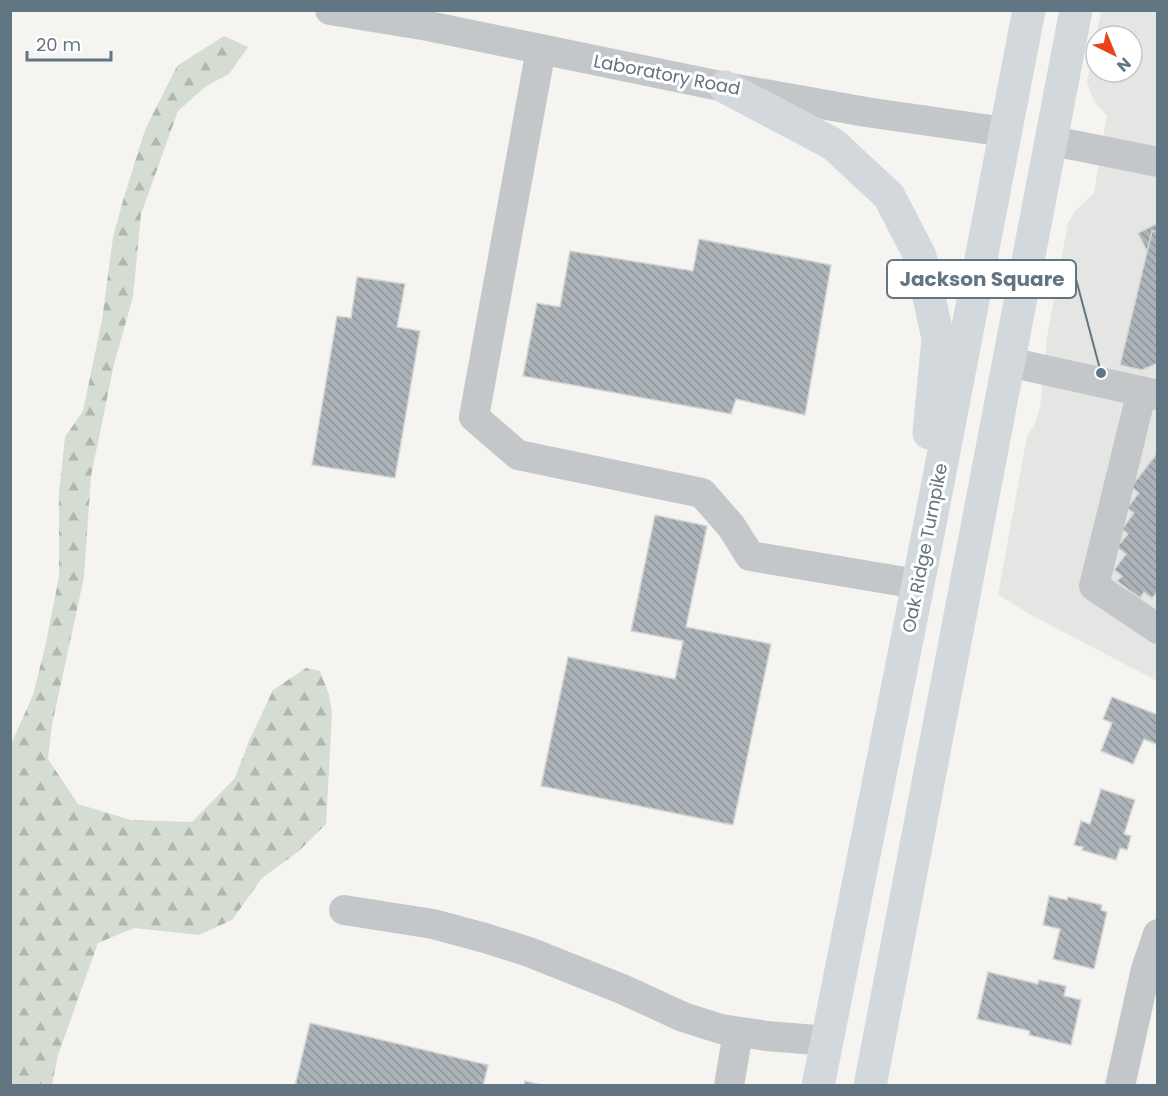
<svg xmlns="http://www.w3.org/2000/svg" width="1168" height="1096" font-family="Poppins,sans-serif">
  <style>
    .built { fill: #e5e6e4 }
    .forest { fill: url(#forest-firs) }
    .building { fill: url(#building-back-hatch); stroke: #d6d5d3; stroke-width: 1.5 }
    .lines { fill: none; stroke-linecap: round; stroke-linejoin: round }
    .minor { stroke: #c4c7ca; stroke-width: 30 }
    .highway { stroke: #d3d8dc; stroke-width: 33 }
    .labels { text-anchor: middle; stroke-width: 6; stroke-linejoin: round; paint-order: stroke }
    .street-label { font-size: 18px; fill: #627583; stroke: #fff }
    .leader { fill: none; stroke: #627583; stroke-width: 2 }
    .callout-dot { fill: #627583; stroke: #fff; stroke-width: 2 }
    .callout { fill: #fff; stroke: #627583; stroke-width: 2 }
    .callout-label { font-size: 20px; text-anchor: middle; font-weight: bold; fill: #627583 }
  </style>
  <defs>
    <pattern id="forest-firs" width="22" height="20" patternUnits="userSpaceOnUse" patternTransform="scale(1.5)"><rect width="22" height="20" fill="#d5dcd1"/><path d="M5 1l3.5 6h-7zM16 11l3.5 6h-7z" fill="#b0b7af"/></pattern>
    <pattern id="building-back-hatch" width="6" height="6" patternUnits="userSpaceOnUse" patternTransform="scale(1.5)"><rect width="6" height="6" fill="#abb3b8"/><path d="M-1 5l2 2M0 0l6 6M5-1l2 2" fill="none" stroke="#8f969b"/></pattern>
  </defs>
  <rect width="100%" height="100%" fill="#f5f4f0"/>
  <!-- built -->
  <path class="built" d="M 1101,11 L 1157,11 L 1157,681 L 1033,616 L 998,595 L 1027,436 L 1034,426 L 1040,408 L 1047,337 L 1068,223 L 1075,211 L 1094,193 L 1107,115 L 1097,105 L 1091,94 L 1087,81 L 1096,37 L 1096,72 L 1132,72 L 1132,36 L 1096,36 Z"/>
  <!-- forest -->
  <path class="forest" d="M 224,36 L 248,47 L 229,74 L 206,86 L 178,111 L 141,214 L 133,297 L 114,364 L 91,476 L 84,577 L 52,725 L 48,759 L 78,804 L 131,820 L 192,822 L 235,778 L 249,741 L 273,690 L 306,668 L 320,671 L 329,695 L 332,713 L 326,824 L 299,851 L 262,878 L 232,920 L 199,935 L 134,928 L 98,943 L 58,1055 L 52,1085 L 11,1085 L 11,749 L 12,742 L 33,695 L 45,647 L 59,577 L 59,493 L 65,437 L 83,411 L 102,320 L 113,237 L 124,197 L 145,130 L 177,66 Z"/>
  <!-- building -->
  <g class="building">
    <path d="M 1158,223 L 1158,250 L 1149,255 L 1138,233 Z"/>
    <path d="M 1152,231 L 1158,232 L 1158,363 L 1142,370 L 1120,365 Z"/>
    <path d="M 699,239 L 831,265 L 805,415 L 736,399 L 731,414 L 523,376 L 537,303 L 560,307 L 570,251 L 693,271 Z"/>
    <path d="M 357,277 L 405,284 L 397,327 L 420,331 L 395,478 L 312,465 L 337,316 L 351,318 Z"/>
    <path d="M 1158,452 L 1158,591 L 1152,598 L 1144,592 L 1140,598 L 1117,581 L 1122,576 L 1114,570 L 1126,554 L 1117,547 L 1128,534 L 1122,529 L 1134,513 L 1127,508 L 1139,493 L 1131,487 Z"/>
    <path d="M 655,515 L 707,526 L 686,627 L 771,644 L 733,825 L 541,786 L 568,657 L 675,679 L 683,641 L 631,631 Z"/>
    <path d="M 1112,697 L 1158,715 L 1158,745 L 1144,739 L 1133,764 L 1101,751 L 1112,723 L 1103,719 Z"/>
    <path d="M 1101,789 L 1135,800 L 1124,834 L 1131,836 L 1127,850 L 1120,848 L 1116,860 L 1082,850 L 1083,847 L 1074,845 L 1081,821 L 1090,824 Z"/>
    <path d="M 1049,896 L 1067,900 L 1068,897 L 1102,905 L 1101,910 L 1107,912 L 1094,969 L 1053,959 L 1060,929 L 1043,925 Z"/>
    <path d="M 988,972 L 1038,984 L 1039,980 L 1066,986 L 1064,996 L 1081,1000 L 1071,1045 L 1029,1035 L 1030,1031 L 977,1019 Z"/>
    <path d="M 310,1023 L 488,1065 L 483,1086 L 295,1086 Z"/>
    <path d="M 525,1081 L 546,1086 L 524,1086 Z"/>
  </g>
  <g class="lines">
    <!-- minor -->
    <g class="minor">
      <path d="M 330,10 L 428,26 L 725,87 L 866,112 L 1005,132"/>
      <path d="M 541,49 L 474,417 L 518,455 L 702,493 L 731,526 L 750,556 L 917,584"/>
      <path d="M 1053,141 L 1158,162"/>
      <path d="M 1009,362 L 1158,395"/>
      <path d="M 1142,391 L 1094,586 L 1158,629"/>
      <path d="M 344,910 L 433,924 L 485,938 L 529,952 L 622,989 L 683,1017 L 721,1029 L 767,1036 L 828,1041"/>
      <path d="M 729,1086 L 738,1032"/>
      <path d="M 1120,1086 L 1146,969 L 1158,934"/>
    </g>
    <!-- highway -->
    <g class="highway">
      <path d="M 725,87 L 833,144 L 889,196 L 920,256 L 938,338 L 929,433"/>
      <path d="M 818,1086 L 929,529 L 1029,10"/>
      <path d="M 870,1086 L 1076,10"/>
    </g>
  </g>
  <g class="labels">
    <!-- street labels -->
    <g class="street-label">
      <text transform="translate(667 75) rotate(11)" y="6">Laboratory Road</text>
      <text transform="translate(925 548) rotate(-79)" y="6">Oak Ridge Turnpike</text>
    </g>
  </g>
  <!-- callouts -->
  <path class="leader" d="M1101 373L1076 279"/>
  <circle class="callout-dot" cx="1101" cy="373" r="6"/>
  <rect class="callout" x="887" y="260" width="189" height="38" rx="6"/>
  <g class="callout-label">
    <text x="982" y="286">Jackson Square</text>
  </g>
  <!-- border -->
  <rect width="1168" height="1096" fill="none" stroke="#627583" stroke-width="24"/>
  <!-- north arrow -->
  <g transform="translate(1114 54) rotate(137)"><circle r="28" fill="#ffffff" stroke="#c0c8cd" stroke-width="1.5"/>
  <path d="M0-4.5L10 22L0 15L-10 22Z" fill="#ec4119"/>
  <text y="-9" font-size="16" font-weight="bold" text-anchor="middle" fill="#627583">N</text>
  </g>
  <!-- scale -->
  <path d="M27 51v9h84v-9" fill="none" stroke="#627583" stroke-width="3"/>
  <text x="36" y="51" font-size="18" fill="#627583" stroke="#ffffff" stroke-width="4.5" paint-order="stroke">20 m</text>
</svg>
